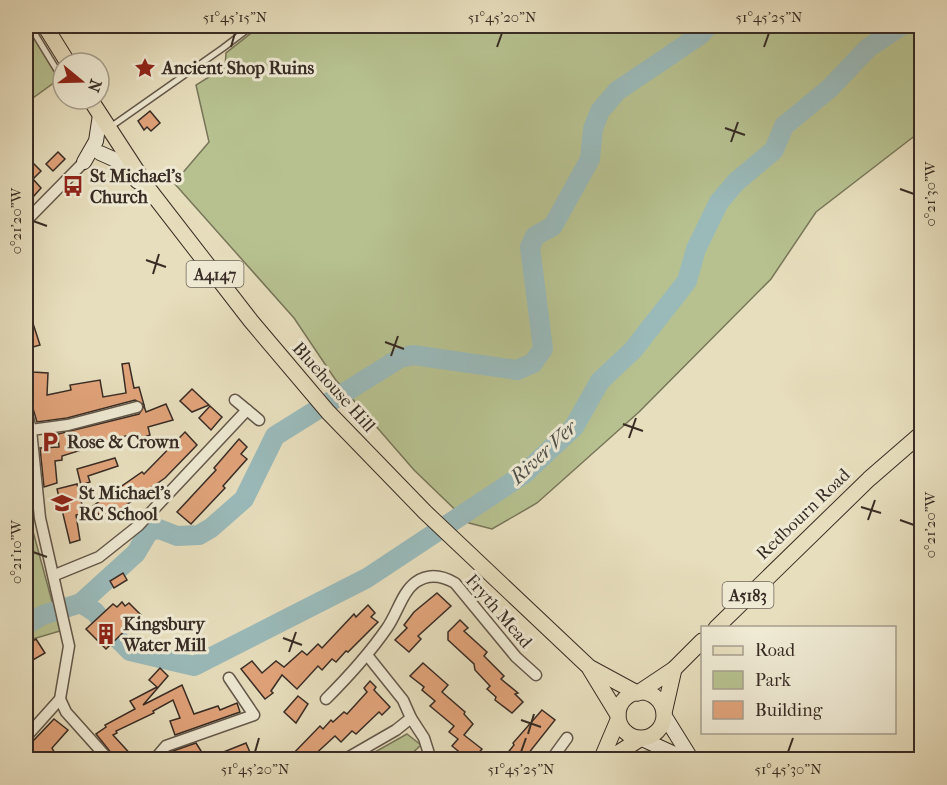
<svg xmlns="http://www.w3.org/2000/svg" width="947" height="785" font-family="'IM FELL French Canon',serif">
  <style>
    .green { fill: #b7c190; stroke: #78765a; stroke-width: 1.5 }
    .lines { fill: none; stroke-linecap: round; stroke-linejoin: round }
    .river { stroke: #9ababa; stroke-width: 20 }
    .building { fill: #e1a37a; stroke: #382c25; stroke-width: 1.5 }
    .lane-casing { stroke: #64584b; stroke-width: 8 }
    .street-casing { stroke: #64584b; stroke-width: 13 }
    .secondary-casing { stroke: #382c25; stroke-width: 16 }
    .primary-casing { stroke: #382c25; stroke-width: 17 }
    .lane { stroke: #efead4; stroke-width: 5 }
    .street { stroke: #efead4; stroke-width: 10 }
    .secondary { stroke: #efead4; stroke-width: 14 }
    .primary { stroke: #e7debd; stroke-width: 15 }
    .ticks { fill: none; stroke: #382c25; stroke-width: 2 }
    .labels { text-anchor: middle; stroke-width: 6; stroke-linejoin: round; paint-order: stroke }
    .shield { fill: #efead4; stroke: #6f655a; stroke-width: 1.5 }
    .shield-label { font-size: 16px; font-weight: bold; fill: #382c25 }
    .poi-label { font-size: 18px; font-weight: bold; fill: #382c25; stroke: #efead4; text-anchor: start }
    .street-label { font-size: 18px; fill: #382c25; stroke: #efead4 }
    .water-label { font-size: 20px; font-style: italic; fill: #50504a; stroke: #efead4 }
    .neatline { fill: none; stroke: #382c25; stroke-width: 2 }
    .ticks-label { font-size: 15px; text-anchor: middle; fill: #382c25 }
  </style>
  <rect width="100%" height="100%" fill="#e7debd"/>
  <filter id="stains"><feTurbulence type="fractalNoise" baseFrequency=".00333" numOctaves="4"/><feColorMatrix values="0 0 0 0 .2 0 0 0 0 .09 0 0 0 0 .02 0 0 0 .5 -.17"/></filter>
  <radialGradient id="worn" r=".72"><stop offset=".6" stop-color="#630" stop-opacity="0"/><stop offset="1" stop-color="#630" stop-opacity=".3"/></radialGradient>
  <!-- green -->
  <g class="green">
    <path d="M 260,26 L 921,26 L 921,131 L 816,212 L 771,279 L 639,412 L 537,503 L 492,529 L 469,523 L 414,470 L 335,379 L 294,318 L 174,183 L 209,142 L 196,85 L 225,67 L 226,53 Z"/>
    <path d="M 30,30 L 59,79 L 26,103 L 26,33 Z"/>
    <path d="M 31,524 L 60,631 L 26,641 L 26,525 Z"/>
    <path d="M 407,734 L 421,745 L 406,759 L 369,759 L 366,757 Z"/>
    <path d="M 650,751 L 667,759 L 622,760 L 630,753 Z"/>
  </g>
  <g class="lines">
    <!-- river -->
    <g class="river">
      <path d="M 81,603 L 136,553 L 149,531 L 159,529 L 177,536 L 199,535 L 211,528 L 244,499 L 275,436 L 400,358 L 413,355 L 517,370 L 533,363 L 543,349 L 530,247 L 535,236 L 553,226 L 590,159 L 593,129 L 600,111 L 617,91 L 700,35 L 708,26"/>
      <path d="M 26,625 L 43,615 L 81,603 L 95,612 L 108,628"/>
      <path d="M 117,638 L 130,651 L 194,666 L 367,578 L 524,474 L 574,427 L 600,381 L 633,350 L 687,281 L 696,249 L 719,202 L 736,182 L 774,150 L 784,126 L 830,88 L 868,48 L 901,26"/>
    </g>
  </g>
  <!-- building -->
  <g class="building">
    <path d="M 150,111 L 160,123 L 151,131 L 147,127 L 144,130 L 138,121 Z"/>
    <path d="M 58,152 L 65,159 L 53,171 L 46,164 Z"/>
    <path d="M 26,156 L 41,171 L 33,179 L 41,188 L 26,205 Z"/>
    <path d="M 26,308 L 28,308 L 40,345 L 26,349 Z"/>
    <path d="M 26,355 L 28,355 L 33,372 L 48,373 L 47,395 L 71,390 L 70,385 L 100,380 L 103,397 L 126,393 L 122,364 L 129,363 L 134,388 L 139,387 L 144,405 L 135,400 L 67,418 L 37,422 L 32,405 L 26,403 L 26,398 L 30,398 L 26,380 Z"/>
    <path d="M 192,389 L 209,405 L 192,412 L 180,401 Z"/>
    <path d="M 166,404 L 173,420 L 148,427 L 150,435 L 141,438 L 140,434 L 132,436 L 132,434 L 62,456 L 62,460 L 55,461 L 57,483 L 44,487 L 40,448 L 59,447 L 58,434 L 139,414 L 144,406 L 146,412 Z"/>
    <path d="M 210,406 L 222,417 L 211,430 L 199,418 Z"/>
    <path d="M 185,432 L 197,445 L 165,478 L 103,521 L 93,506 L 142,472 L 144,474 Z"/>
    <path d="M 239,439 L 247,447 L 241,454 L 247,459 L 223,486 L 225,488 L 191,524 L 177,512 L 216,470 L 214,468 Z"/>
    <path d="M 115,458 L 118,466 L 88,476 L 90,482 L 81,485 L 77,469 Z"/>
    <path d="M 77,484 L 84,513 L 76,515 L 80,540 L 70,543 L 57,489 Z"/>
    <path d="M 123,573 L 127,580 L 114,588 L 110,581 Z"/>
    <path d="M 437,593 L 451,606 L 418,636 L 421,639 L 409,652 L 395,640 L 407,628 L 404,625 L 414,612 Z"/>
    <path d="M 122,602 L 125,606 L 129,603 L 141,615 L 106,649 L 86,629 L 113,604 L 117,607 Z"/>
    <path d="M 368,605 L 375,613 L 371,617 L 378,622 L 348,652 L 346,651 L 336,662 L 332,659 L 322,670 L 318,666 L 297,689 L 282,675 L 271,691 L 273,693 L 265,699 L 241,669 L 252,661 L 262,673 L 276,661 L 284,667 L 302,651 L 307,655 L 318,644 L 322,648 L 354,614 L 356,617 Z"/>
    <path d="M 460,620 L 468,628 L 464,631 L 487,652 L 484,656 L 504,676 L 501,679 L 518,693 L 515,694 L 523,702 L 512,713 L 495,700 L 496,697 L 487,689 L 490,686 L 475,670 L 474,664 L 448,640 L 448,632 Z"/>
    <path d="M 36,639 L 45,653 L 26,664 L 26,645 Z"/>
    <path d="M 423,663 L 448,685 L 442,692 L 465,712 L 464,714 L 473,724 L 464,735 L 482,749 L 473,759 L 468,759 L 452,746 L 458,739 L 449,732 L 454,726 L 430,706 L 435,701 L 422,690 L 424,687 L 410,676 Z"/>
    <path d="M 160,668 L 168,676 L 143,705 L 182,685 L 194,714 L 218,706 L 220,710 L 237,703 L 240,712 L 175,735 L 170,721 L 180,718 L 173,700 L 153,711 L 154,713 L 116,731 L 117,733 L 113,735 L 135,759 L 116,759 L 96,734 L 106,727 L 105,725 L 135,709 L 130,701 L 157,687 L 149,680 Z"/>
    <path d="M 370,681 L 376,687 L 374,690 L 390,707 L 382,715 L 379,712 L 356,734 L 352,731 L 341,742 L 335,736 L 310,759 L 288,759 L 320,726 L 323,729 L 331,720 L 333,722 L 344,712 L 347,714 L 367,692 L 364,688 Z"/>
    <path d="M 298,696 L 308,704 L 296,723 L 284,712 Z"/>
    <path d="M 542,710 L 555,720 L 524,759 L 511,759 L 506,755 L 514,745 L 513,743 Z"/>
    <path d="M 54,719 L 68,730 L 52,748 L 56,755 L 52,759 L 44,759 L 41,755 L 36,759 L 26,759 L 26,744 L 32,742 Z"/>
    <path d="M 196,743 L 206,759 L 246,743 L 252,757 L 246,759 L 164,759 L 170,752 Z"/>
  </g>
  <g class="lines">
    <defs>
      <g id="lane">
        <path d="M 30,26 L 63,80"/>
        <path d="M 109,128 L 223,48 L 252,26"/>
      </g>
      <g id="street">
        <path d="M 26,221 L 84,162"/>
        <path d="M 235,400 L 259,420"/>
        <path d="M 26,410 L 31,430 L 40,518 L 69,646 L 60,699 L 26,737"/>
        <path d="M 31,430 L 68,425 L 137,407"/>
        <path d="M 55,575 L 99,557 L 138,526 L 247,410"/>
        <path d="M 367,655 L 403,700 L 411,718"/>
        <path d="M 60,699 L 66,712 L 109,760"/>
        <path d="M 326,699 C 348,677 369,654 387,628 C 397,614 402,592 416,582 C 429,573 443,576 455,583 L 516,657 L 536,675"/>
        <path d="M 154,760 L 166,746 L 254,715 L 229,678"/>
        <path d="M 344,760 L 396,730 L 411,718 L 424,738 L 431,760"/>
        <path d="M 551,760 L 567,738"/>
      </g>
      <g id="secondary">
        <path d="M 100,153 L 118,161 L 138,182"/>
        <path d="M 84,162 L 96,141 L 100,115"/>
        <path d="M 664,715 L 692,760"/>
        <path d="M 642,739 L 688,760"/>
      </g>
      <g id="primary">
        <path d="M 45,26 L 68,63"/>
        <path d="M 90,99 L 148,188 L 251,321 L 328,412 L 425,512 L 589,667 L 637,693"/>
        <path d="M 716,628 L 869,479 L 922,433"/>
        <path d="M 590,669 L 618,715"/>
        <circle cx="641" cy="715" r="23"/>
        <path d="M 638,693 L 674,669 L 702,641"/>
        <path d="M 664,713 L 674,669"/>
        <path d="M 601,760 L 618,720"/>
        <path d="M 607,760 L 640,739"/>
      </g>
    </defs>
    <!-- lane casing -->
    <use href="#lane" class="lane-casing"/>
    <!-- street casing -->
    <use href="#street" class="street-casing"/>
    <!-- secondary casing -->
    <use href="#secondary" class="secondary-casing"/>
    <!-- primary casing -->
    <use href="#primary" class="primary-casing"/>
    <!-- lane -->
    <use href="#lane" class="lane"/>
    <!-- street -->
    <use href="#street" class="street"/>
    <!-- secondary -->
    <use href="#secondary" class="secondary"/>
    <!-- primary -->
    <use href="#primary" class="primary"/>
  </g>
  <!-- ticks -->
  <path class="ticks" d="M 231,47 L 235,33M 497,47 L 502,33M 764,47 L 769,33M 725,128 L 745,135M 731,142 L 738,122M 900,189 L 914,194M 33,221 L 47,226M 146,260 L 166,267M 153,274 L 159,254M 385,342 L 404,349M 391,356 L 398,336M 623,424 L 643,431M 629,438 L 636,418M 861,507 L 881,513M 868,520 L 875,500M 900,520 L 914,525M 33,552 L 47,557M 283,638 L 302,645M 289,652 L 296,632M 521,720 L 541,727M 528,734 L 534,714M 255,752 L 259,738M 521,752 L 526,738M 788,752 L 793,738"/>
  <!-- icons -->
  <defs>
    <symbol id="sight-bare" viewBox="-9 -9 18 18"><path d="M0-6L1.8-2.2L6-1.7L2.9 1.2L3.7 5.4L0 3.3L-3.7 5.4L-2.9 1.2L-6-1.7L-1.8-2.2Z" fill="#8f2418" stroke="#efead4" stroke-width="2.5" paint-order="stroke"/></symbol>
    <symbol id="bus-bare" viewBox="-9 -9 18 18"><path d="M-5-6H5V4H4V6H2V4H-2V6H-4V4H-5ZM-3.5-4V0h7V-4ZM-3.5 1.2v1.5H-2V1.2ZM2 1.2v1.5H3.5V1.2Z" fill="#8f2418" stroke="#efead4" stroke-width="2.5" paint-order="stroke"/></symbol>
    <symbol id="parking-bare" viewBox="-9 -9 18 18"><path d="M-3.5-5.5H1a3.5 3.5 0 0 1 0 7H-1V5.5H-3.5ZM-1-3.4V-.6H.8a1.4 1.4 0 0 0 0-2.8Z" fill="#8f2418" stroke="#efead4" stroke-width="2.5" paint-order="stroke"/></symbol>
    <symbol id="school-bare" viewBox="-9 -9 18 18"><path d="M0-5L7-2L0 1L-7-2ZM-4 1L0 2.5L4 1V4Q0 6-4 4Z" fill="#8f2418" stroke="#efead4" stroke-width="2.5" paint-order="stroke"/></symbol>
    <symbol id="building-bare" viewBox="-9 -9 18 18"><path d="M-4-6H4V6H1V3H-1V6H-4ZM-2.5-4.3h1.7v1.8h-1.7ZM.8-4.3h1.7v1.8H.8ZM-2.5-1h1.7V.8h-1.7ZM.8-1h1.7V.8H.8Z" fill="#8f2418" stroke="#efead4" stroke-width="2.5" paint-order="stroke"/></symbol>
  </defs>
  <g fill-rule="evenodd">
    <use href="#sight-bare" x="130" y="53" width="30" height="30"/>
    <use href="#bus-bare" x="58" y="171" width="30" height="30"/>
    <use href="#parking-bare" x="35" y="427" width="30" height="30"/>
    <use href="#school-bare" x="47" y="488" width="30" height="30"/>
    <use href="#building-bare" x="91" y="619" width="30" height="30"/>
  </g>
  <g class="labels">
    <!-- shield labels -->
    <g class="shield">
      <rect x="186.5" y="261" width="57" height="26" rx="4.5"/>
      <rect x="722.5" y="582" width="51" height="26" rx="4.5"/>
    </g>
    <g class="shield-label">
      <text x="215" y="280">A4147</text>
      <text x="748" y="601">A5183</text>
    </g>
    <!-- poi labels -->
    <g class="poi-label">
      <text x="162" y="74">Ancient Shop Ruins</text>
      <text x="90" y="182">St Michael's<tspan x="90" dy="21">Church</tspan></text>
      <text x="67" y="448">Rose &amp; Crown</text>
      <text x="79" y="499">St Michael's<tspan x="79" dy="21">RC School</tspan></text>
      <text x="123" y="630">Kingsbury<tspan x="123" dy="21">Water Mill</tspan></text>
    </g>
    <!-- street labels -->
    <g class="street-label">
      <text transform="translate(334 387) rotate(48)" y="6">Bluehouse Hill</text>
      <text transform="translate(803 514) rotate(-44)" y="6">Redbourn Road</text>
      <text transform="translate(499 611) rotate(49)" y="6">Fryth Mead</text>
    </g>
    <!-- water labels -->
    <g class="water-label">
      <text transform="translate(543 452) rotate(-43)" y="7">River Ver</text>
    </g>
  </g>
  <!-- margin -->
  <rect width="947" height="785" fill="none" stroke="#e7debd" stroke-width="66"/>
  <!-- legend -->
  <rect x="701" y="626" width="195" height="108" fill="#efead4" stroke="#a69e8e" stroke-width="1.5"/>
  <rect x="713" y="646" width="30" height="9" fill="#e7debd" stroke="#a69e8e" stroke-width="1.5"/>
  <text x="755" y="656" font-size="18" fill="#382c25">Road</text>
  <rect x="713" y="671" width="30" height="18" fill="#b7c190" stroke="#a69e8e" stroke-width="1.5"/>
  <text x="755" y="686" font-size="18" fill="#382c25">Park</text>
  <rect x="713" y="701" width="30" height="18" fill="#e1a37a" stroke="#a69e8e" stroke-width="1.5"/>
  <text x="755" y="716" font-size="18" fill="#382c25">Building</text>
  <!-- north arrow -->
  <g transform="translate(81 81) rotate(109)"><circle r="28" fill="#efead4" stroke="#a69e8e" stroke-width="1.5"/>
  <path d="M0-4.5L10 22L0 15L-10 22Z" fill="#8f2418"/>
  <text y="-9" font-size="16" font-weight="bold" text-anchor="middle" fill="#382c25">N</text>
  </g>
  <rect x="33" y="33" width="881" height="719" class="neatline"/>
  <g class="ticks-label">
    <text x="235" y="22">51°45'15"N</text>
    <text x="502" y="22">51°45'20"N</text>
    <text x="769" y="22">51°45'25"N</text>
    <text transform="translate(930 194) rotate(-90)" y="5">0°21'30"W</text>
    <text transform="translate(16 221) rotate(-90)" y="5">0°21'20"W</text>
    <text transform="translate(930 525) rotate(-90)" y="5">0°21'20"W</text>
    <text transform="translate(16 552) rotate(-90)" y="5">0°21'10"W</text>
    <text x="255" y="774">51°45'20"N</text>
    <text x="521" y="774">51°45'25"N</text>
    <text x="788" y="774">51°45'30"N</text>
  </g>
  <rect width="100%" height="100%" filter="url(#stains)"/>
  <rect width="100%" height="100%" fill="url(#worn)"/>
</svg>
